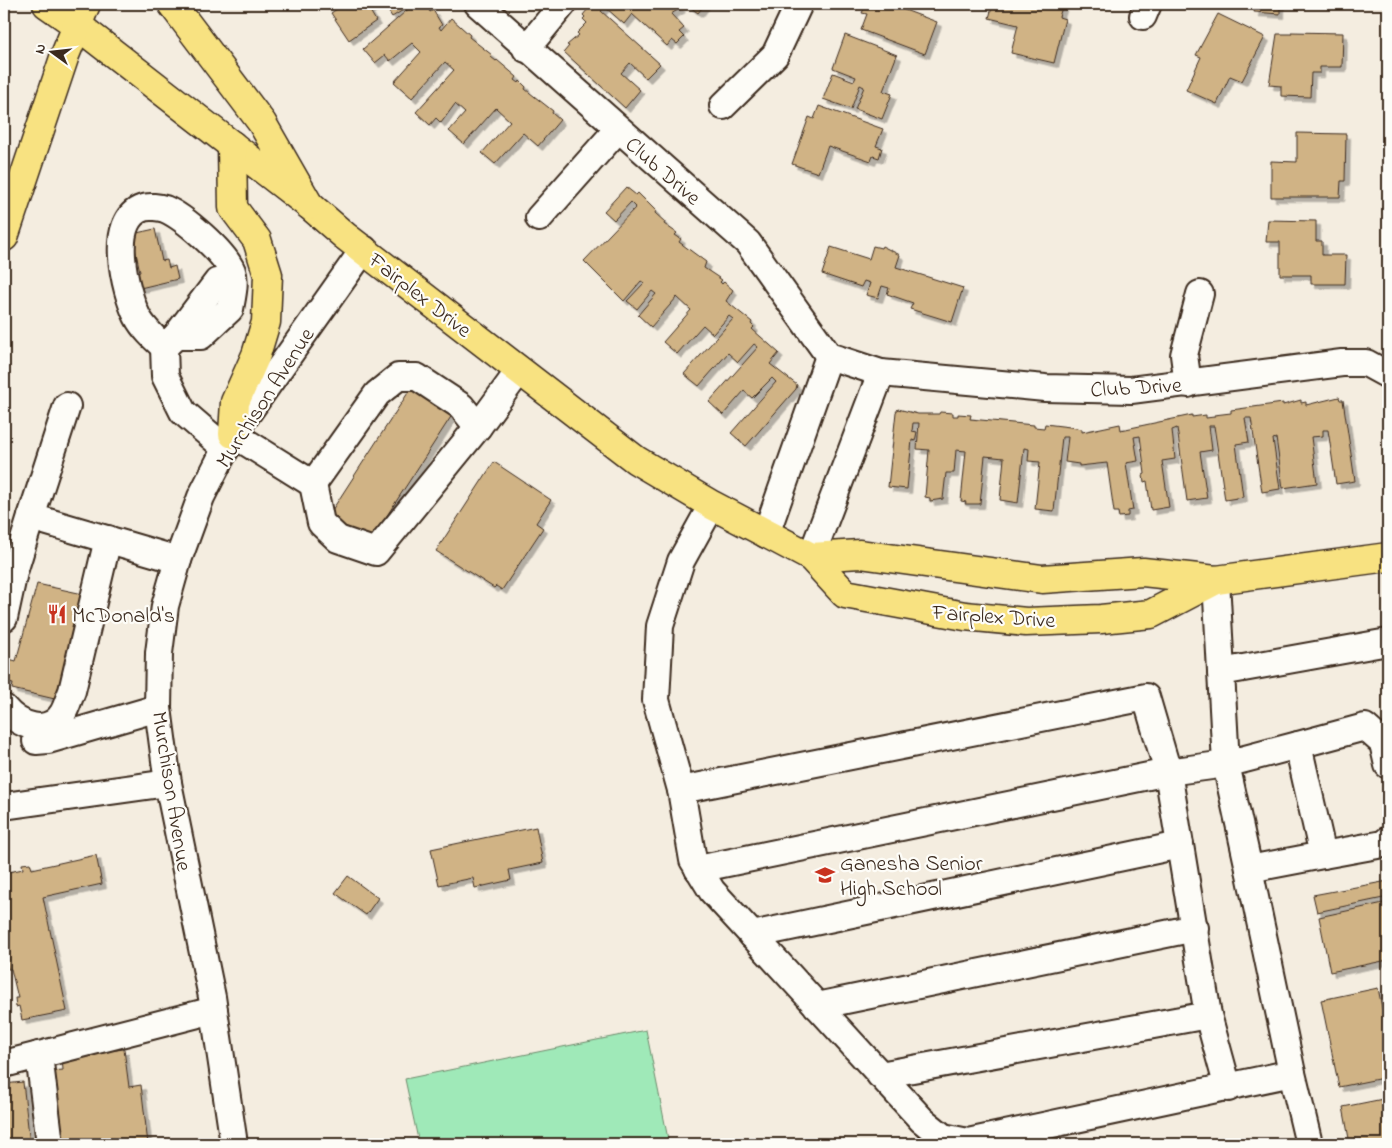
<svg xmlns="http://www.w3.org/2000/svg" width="1392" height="1148" font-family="'Indie Flower',sans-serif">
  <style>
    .green { fill: #9fe9b8; stroke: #6d8a6b }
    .building { fill: #d0b385; stroke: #3b2a1e; filter: url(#shadow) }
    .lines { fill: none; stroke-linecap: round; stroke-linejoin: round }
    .minor-casing { stroke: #3b2a1e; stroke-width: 30 }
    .major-casing { stroke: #3b2a1e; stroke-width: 31 }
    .highway-casing { stroke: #3b2a1e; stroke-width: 31 }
    .minor { stroke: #fdfcf7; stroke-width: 26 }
    .major { stroke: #f8e281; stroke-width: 28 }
    .highway { stroke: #f8e281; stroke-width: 28 }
    .labels { text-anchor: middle; stroke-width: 4.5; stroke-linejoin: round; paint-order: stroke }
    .street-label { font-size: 22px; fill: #3b2a1e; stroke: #fdfcf7 }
    .poi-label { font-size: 22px; fill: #3b2a1e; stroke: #fdfcf7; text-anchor: start }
  </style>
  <defs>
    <filter id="shadow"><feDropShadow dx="4.5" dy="4.5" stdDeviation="0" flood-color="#0004"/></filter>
  </defs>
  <rect width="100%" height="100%" fill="#f4ede0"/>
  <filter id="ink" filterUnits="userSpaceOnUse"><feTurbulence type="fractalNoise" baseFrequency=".02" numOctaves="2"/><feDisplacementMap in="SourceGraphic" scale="10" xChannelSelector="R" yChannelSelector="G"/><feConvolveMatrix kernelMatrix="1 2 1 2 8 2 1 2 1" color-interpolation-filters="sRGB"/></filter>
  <g filter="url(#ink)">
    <!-- green -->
    <path class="green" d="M 646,1030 L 669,1144 L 419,1144 L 405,1079 Z"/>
    <!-- building -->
    <g class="building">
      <path d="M 344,4 L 378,4 L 369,9 L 376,21 L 349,40 L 331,13 Z"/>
      <path d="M 384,4 L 413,4 L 392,17 Z"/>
      <path d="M 414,4 L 427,4 L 430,12 L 433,10 L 442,25 L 439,27 L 441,30 L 451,18 L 470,35 L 469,37 L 492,55 L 491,57 L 496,61 L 497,60 L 517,77 L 515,80 L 519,83 L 520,81 L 526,87 L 525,89 L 553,111 L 552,113 L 560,120 L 538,146 L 523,133 L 495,164 L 482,153 L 510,121 L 496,108 L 464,144 L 449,131 L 465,113 L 455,104 L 441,123 L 436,118 L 430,125 L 416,112 L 454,70 L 445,62 L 412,98 L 394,82 L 421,52 L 412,43 L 390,61 L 385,55 L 375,63 L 363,49 Z"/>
      <path d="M 592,4 L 676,4 L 681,8 L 671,14 L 684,28 L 679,32 L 684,37 L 677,44 L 672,40 L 667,46 L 632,14 L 624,24 L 605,7 L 601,11 L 660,64 L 646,78 L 630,63 L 621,73 L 640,90 L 625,108 L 564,52 L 569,46 L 567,45 L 579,35 L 577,33 L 587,23 L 583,19 L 585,17 L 583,15 Z"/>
      <path d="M 686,4 L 705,4 L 698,13 Z"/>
      <path d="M 866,4 L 895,4 L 894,6 L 937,22 L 925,54 L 861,30 L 867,14 L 862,13 Z"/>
      <path d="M 993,4 L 1063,4 L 1059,17 L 1065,19 L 1054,63 L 1011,53 L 1018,25 L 989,18 Z"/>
      <path d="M 1255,4 L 1280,4 L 1280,14 L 1254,12 Z"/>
      <path d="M 1218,14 L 1265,37 L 1242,81 L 1230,76 L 1217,104 L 1186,90 L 1201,57 L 1196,55 Z"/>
      <path d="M 1291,32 L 1343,33 L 1342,67 L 1320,67 L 1320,73 L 1311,73 L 1310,97 L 1281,96 L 1281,86 L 1269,85 L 1277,34 L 1291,34 Z"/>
      <path d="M 845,35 L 897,55 L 883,91 L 892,94 L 882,119 L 855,109 L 864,87 L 860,85 L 851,109 L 823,99 L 833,73 L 854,81 L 856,77 L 833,68 Z"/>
      <path d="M 819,106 L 883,129 L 876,146 L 882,148 L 879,158 L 873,156 L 871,161 L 828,146 L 818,173 L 792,164 L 809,117 L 814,119 Z"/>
      <path d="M 1297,133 L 1346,134 L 1345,181 L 1341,181 L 1340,197 L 1271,197 L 1271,161 L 1297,162 Z"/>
      <path d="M 626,187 L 636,195 L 638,193 L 656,211 L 655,213 L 665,222 L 664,224 L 677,233 L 675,235 L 681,239 L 679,242 L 706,262 L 704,268 L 722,280 L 720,282 L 722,284 L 724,282 L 733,290 L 726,301 L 752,322 L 751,324 L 754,327 L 752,329 L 779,353 L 770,364 L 797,385 L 796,389 L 746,446 L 731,433 L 776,382 L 772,378 L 752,398 L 744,391 L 723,415 L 709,402 L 758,347 L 754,344 L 738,362 L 728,353 L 699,386 L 684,374 L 733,319 L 729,316 L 713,334 L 703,325 L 677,354 L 663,342 L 691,310 L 677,297 L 651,327 L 638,315 L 656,294 L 652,291 L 637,309 L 627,301 L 644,283 L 641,281 L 624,301 L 584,261 L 636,207 L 631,202 L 614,220 L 604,211 Z"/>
      <path d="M 1268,220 L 1316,221 L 1316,241 L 1322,241 L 1322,255 L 1346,255 L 1345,284 L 1311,284 L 1311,275 L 1280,275 L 1280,242 L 1266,242 Z"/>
      <path d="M 155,229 L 162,261 L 167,260 L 169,268 L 175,266 L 178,279 L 136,289 L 132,274 L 140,272 L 132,234 Z"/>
      <path d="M 873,246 L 881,248 L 882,246 L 900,255 L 896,267 L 963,288 L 952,322 L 910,309 L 913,303 L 887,294 L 889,288 L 882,286 L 878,298 L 866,295 L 870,283 L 864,281 L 861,287 L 822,274 L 831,247 L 869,259 Z"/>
      <path d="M 415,382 L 456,409 L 366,548 L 325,521 Z"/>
      <path d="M 1339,397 L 1340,400 L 1343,400 L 1355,481 L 1336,484 L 1328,430 L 1323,430 L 1323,436 L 1311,437 L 1317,483 L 1283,488 L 1276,438 L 1273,439 L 1280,489 L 1262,492 L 1251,418 L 1245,418 L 1249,442 L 1236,444 L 1243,497 L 1225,500 L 1214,426 L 1209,426 L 1212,450 L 1200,452 L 1207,498 L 1187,501 L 1177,428 L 1172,430 L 1175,459 L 1162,461 L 1169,507 L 1151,510 L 1147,481 L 1144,482 L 1143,475 L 1145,474 L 1140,436 L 1134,437 L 1138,461 L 1126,463 L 1133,510 L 1128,511 L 1128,516 L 1119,517 L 1118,512 L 1114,512 L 1107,463 L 1079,466 L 1079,464 L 1065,462 L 1068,437 L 1062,437 L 1054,511 L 1035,509 L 1040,462 L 1028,461 L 1029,449 L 1024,448 L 1018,503 L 1000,500 L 1004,458 L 985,456 L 980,504 L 965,504 L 966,502 L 961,501 L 966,451 L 956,450 L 954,473 L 946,473 L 943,499 L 930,501 L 930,498 L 925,497 L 929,450 L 917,449 L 919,423 L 913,423 L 912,431 L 917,432 L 915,441 L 912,440 L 907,489 L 888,487 L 896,412 L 898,409 L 918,414 L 939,414 L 940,412 L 953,413 L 953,416 L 958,416 L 958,414 L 971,415 L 970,419 L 1034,425 L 1034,427 L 1044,428 L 1045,424 L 1070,427 L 1082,429 L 1082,432 L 1120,424 L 1121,430 L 1192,415 L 1192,417 L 1206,415 L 1206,418 L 1214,417 L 1214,415 L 1231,413 L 1231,410 L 1283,403 L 1283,405 L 1301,400 L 1301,403 L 1306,402 L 1306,405 Z"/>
      <path d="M 494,462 L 551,500 L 536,523 L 543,528 L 502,590 L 496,586 L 494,588 L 436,551 Z"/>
      <path d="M 37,584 L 83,594 L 59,700 L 12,689 L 13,684 L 4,682 L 9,659 L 16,661 Z"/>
      <path d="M 536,827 L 543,863 L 509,870 L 511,880 L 475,888 L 473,878 L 439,885 L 431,849 Z"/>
      <path d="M 96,855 L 102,884 L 43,897 L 67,1011 L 22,1020 L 19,1006 L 16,1007 L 15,998 L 18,998 L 11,969 L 8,969 L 7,961 L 9,960 L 4,934 L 4,873 L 23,869 L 22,864 L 30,863 L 32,869 Z"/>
      <path d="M 348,876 L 378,898 L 366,915 L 335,893 Z"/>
      <path d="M 1388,881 L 1388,897 L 1317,912 L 1313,895 Z"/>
      <path d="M 1388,902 L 1388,960 L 1330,972 L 1319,917 Z"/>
      <path d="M 1378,988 L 1388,1037 L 1388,1077 L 1339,1087 L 1321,1000 Z"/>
      <path d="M 124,1049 L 129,1087 L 141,1085 L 148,1144 L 60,1144 L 51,1071 L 63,1070 L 62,1057 Z"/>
      <path d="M 23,1082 L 30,1144 L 4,1144 L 4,1084 Z"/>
      <path d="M 1388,1098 L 1388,1144 L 1350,1144 L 1343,1107 Z"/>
    </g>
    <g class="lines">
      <defs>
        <g id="minor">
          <path d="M 478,4 L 748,243 L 829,356 L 881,373 L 1045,388 L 1131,390 L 1342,363 L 1366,363 L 1388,375"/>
          <path d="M 1143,16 L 1148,4"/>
          <path d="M 526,49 L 563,4"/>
          <path d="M 723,106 L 775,55 L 799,4"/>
          <path d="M 539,218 L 618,129"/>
          <path d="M 217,282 L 176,336 L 164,347 L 165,376 L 183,412 L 226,449"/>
          <path d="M 164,347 C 154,338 143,328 137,316 C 125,291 107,220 143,208 C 149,206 159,207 165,209 C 184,217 224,252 232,271 C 236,282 232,297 230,309 L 201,336 L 176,336"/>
          <path d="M 1188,384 L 1184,355 L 1200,294"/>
          <path d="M 233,434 L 313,484 L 377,394 L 398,377 L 417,377 L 461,406 L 478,427 L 519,371"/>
          <path d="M 313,484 L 321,523 L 338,539 L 376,552 L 478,427"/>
          <path d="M 712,505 L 681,561 L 660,626 L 656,700 L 681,790 L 1146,697 L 1168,772 L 1226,764 L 1216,580"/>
          <path d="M 31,517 L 67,406"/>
          <path d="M 766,534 L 829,356"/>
          <path d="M 811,557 L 881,373"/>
          <path d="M 4,618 L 14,572 L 31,517 L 178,560"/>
          <path d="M 1221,672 L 1388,642"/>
          <path d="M 4,708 C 18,725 48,738 63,713 C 67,706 69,698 72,691 L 108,539"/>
          <path d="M 36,741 L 48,740 L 158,708"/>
          <path d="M 1298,745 L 1323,855 L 1249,869 L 1226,764 Z"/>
          <path d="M 1298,745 L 1365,727 L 1383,743 L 1388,765"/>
          <path d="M 681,790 L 693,860 L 712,891 L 922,1120 L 943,1137 L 968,1142 L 1292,1073 L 1249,869"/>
          <path d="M 4,806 L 168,783"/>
          <path d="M 1323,855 L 1383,844 L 1388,840"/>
          <path d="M 698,869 L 1168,772 L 1208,1015 L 1228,1088"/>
          <path d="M 752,935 L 1180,845"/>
          <path d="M 817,1006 L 1195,928"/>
          <path d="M 39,1055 L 50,1144"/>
          <path d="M 4,1064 L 214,1010"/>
          <path d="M 1292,1073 L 1309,1144"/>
          <path d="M 880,1075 L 1208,1015"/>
          <path d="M 234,1144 L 212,997 L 168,783 L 158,708 L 159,653 L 165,606 L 178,560 L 201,497 L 233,434 L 364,249"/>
        </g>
        <g id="major">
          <path d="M 47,4 L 77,25 L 309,205 L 345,236 L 636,460 L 712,505 L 811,557 L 845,594 L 965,616 L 1026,622 L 1101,619 L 1151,614 L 1216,580"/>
          <path d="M 232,145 L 233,208 L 257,240 L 268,275 L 266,322 L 256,355 L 235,402 L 233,434"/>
          <path d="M 811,557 L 860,554 L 1042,579 L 1143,572 L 1216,580 L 1388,557"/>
        </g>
        <g id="highway">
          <path d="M 172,4 L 262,123 L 309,205"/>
          <path d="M 4,237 L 65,55 L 86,4"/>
        </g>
      </defs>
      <!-- minor casing -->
      <use href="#minor" class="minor-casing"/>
      <!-- major casing -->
      <use href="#major" class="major-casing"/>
      <!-- highway casing -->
      <use href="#highway" class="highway-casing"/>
      <!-- minor -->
      <use href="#minor" class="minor"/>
      <!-- major -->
      <use href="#major" class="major"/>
      <!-- highway -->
      <use href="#highway" class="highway"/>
    </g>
  </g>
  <!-- icons -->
  <defs>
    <symbol id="restaurant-bare" viewBox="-9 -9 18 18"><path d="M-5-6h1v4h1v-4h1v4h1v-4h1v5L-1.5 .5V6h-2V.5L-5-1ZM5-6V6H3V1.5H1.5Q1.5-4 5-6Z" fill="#c8321e" stroke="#fdfcf7" stroke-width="2.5" paint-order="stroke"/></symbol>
    <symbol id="school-bare" viewBox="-9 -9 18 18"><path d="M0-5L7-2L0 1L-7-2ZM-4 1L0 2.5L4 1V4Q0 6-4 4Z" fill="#c8321e" stroke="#fdfcf7" stroke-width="2.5" paint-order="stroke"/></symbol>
  </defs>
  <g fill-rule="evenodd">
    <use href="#restaurant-bare" x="43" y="600" width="28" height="28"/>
    <use href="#school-bare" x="811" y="861" width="28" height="28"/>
  </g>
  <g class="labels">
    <!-- street labels -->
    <g class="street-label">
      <text transform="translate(664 170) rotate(41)" y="8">Club Drive</text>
      <text transform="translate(421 294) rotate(38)" y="8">Fairplex Drive</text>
      <text transform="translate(1136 386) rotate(-3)" y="8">Club Drive</text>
      <text transform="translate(264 397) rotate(-57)" y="8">Murchison Avenue</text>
      <text transform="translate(994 615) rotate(4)" y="8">Fairplex Drive</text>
      <text transform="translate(173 791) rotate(81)" y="8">Murchison Avenue</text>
    </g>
    <!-- poi labels -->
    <g class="poi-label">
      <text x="72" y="622">McDonald's</text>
      <text x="840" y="870">Ganesha Senior<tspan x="840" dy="25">High School</tspan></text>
    </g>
  </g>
  <!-- margin -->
  <rect width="1392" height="1148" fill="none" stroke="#fdfcf7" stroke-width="20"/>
  <rect x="10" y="10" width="1372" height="1128" fill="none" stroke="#3b2a1e" stroke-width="2" filter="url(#ink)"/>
  <!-- north arrow -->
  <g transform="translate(52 52) rotate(285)" stroke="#fdfcf7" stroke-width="4" paint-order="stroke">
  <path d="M0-4L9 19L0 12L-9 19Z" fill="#3b2a1e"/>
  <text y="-8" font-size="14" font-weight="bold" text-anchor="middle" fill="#3b2a1e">N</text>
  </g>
</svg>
